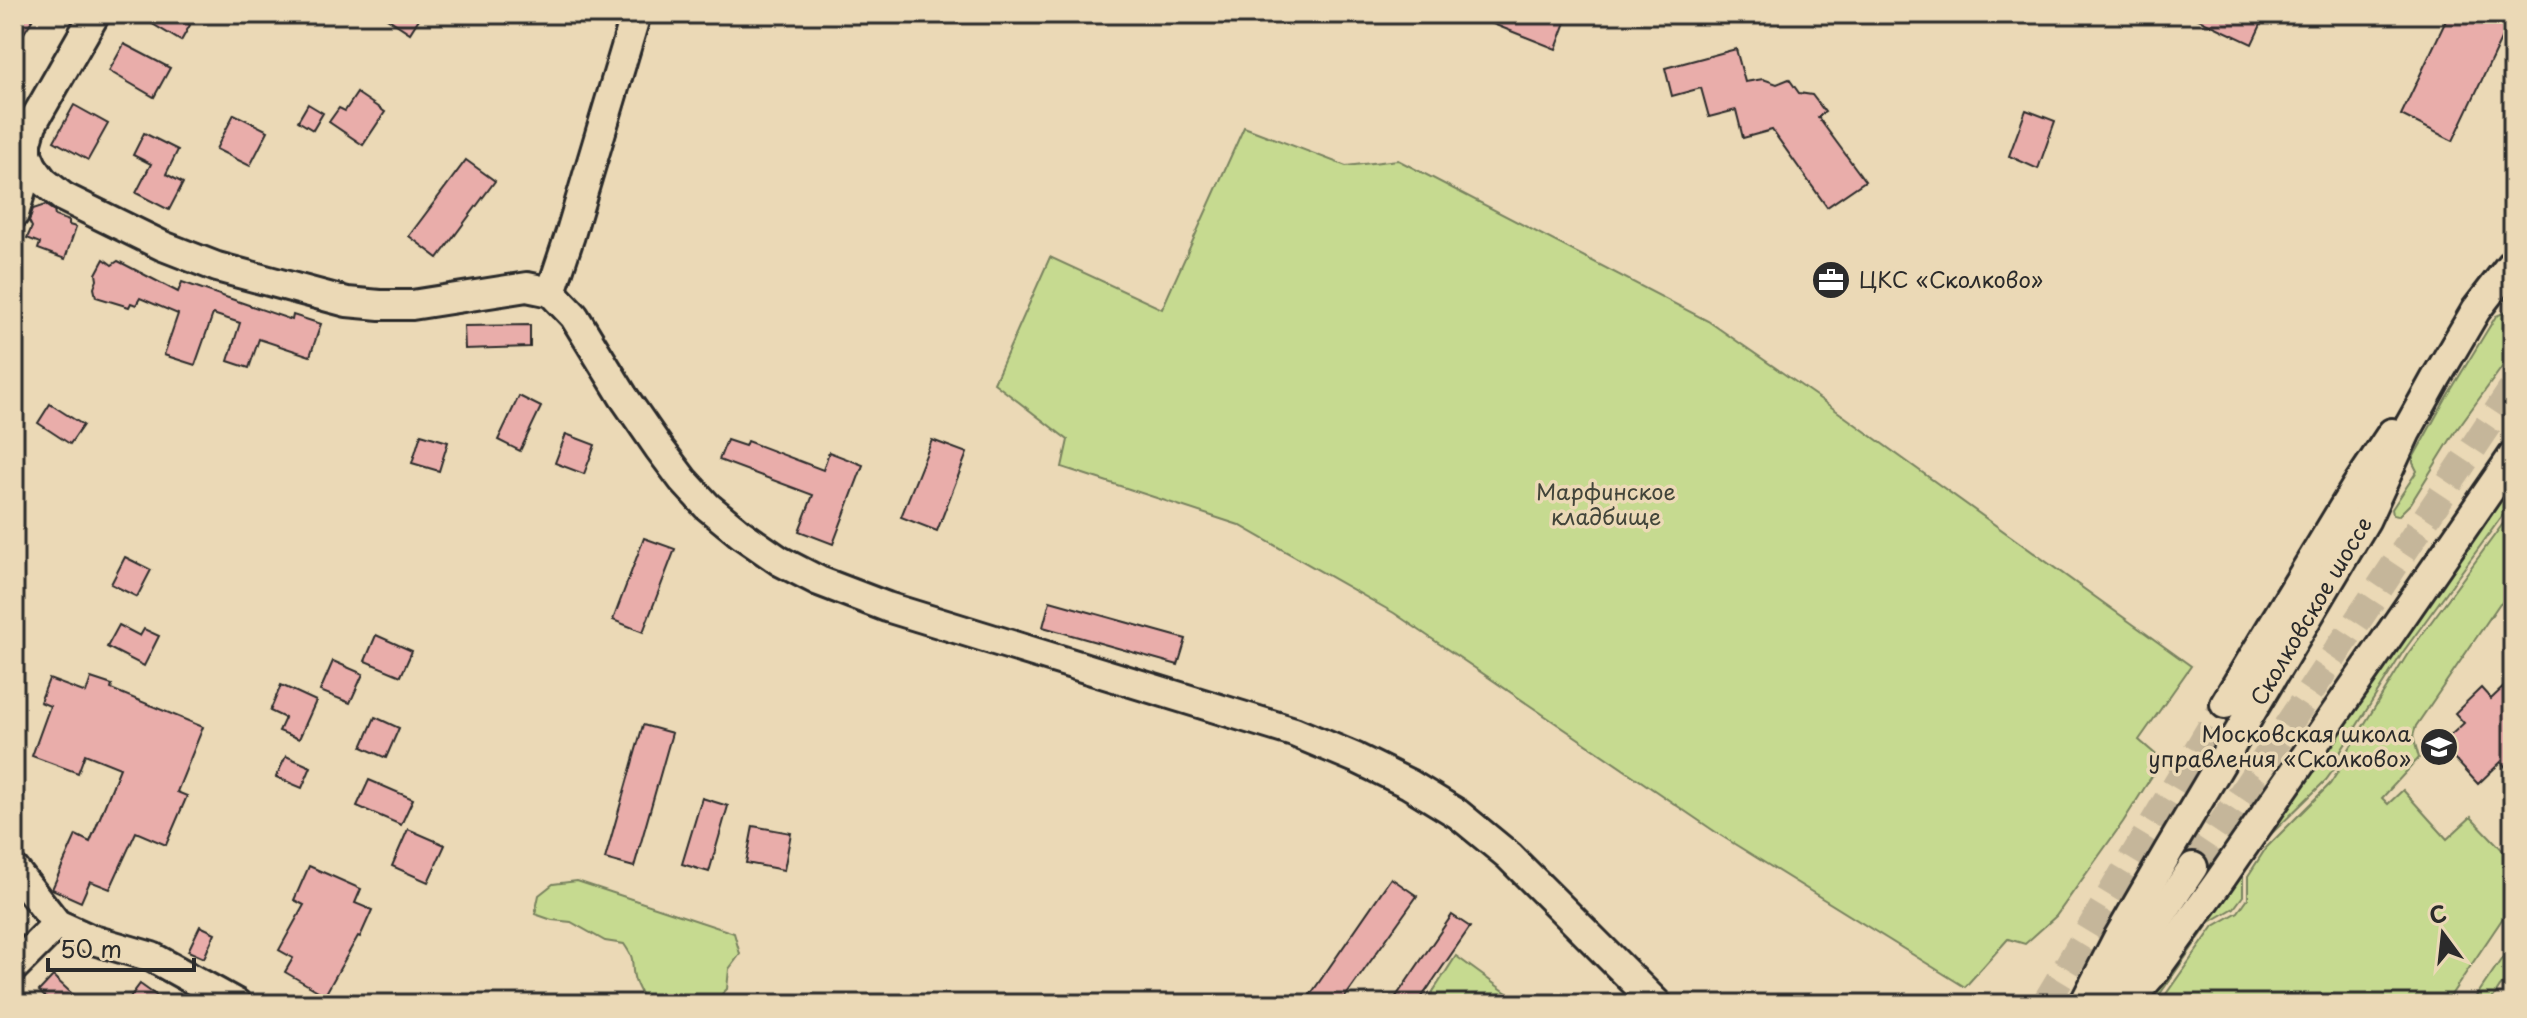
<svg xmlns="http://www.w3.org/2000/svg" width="2527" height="1018" font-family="'Playpen Sans',sans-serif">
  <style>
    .green { fill: #c6da90; stroke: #78825e; stroke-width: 2 }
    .building { fill: #e9adaa; stroke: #2b2b2b; stroke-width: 2 }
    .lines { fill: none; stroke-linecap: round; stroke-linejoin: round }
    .minor-tunnel { stroke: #c5b69a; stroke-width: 28; stroke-dasharray: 28 14; stroke-linecap: butt }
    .minor-casing { stroke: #2b2b2b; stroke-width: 34 }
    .minor { stroke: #ebd9b6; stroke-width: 28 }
    .labels { text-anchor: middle; stroke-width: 7; stroke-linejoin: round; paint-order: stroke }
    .poi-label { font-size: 22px; fill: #2b2b2b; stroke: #ebd9b6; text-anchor: start }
    .park-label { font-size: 22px; fill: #42453a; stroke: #ebd9b6 }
    .street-label { font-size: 22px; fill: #2b2b2b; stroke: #ebd9b6 }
  </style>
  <rect width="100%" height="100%" fill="#ebd9b6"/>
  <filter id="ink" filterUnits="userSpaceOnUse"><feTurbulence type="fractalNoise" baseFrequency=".0125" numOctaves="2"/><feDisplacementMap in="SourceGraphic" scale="16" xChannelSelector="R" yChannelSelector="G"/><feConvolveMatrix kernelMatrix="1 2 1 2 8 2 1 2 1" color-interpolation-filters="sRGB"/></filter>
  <g filter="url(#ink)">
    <!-- green -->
    <g class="green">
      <path d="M 1244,127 L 1346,166 L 1398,160 L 1708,321 L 1816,396 L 2191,666 L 2139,740 L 2162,760 L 2123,822 L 2056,916 L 2025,944 L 2008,939 L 1965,987 L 1720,835 L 1394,613 L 1239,525 L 1062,467 L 1068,440 L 994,383 L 1050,257 L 1162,309 Z"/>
      <path d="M 2508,311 L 2513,314 L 2513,352 L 2455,432 L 2411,503 L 2398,516 L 2393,515 L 2392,509 L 2417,471 L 2413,463 L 2413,458 L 2446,398 L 2496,316 Z"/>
      <path d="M 2513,475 L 2513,501 L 2403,652 L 2341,751 L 2337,765 L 2326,780 L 2261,844 L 2243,874 L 2243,896 L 2234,908 L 2210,922 L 2153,1004 L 2143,1004 Z"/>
      <path d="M 2513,510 L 2513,597 L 2500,603 L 2416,726 L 2413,736 L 2419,758 L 2382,798 L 2388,804 L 2403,790 L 2447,839 L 2471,817 L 2513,861 L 2513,903 L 2445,1004 L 2159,1004 L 2214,926 L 2238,912 L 2248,898 L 2248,876 L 2266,848 L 2330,784 L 2341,767 L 2346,754 L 2407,655 Z"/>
      <path d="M 577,881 L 734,933 L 740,954 L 729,969 L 727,989 L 712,1004 L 644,1004 C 643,994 636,987 634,977 C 630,959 637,963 624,944 L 605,941 L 571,922 L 552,920 L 535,914 L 539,895 L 553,884 Z"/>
      <path d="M 2513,942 L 2513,974 L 2500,987 L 2489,1004 L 2471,1004 Z"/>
      <path d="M 1456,956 L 1522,1004 L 1425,1004 Z"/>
    </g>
    <!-- building -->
    <g class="building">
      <path d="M 14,14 L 36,14 L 24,33 L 14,26 Z"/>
      <path d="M 136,14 L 173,14 L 190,25 L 181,41 Z"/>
      <path d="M 381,14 L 422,14 L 410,33 Z"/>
      <path d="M 1468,14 L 1569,14 L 1556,49 Z"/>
      <path d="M 2188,14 L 2266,14 L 2252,44 Z"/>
      <path d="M 2449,14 L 2513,14 L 2453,141 L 2401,115 Z"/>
      <path d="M 124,44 L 170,68 L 154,97 L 109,71 Z"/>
      <path d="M 1736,49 L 1745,82 L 1763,79 L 1777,84 L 1789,79 L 1799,93 L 1812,95 L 1825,112 L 1818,117 L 1865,181 L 1827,207 L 1772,130 L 1743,138 L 1736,110 L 1709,117 L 1701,88 L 1672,96 L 1665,68 Z"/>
      <path d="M 357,93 L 385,112 L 363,145 L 329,122 L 339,108 L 345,111 Z"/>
      <path d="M 308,104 L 323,113 L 313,130 L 298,121 Z"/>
      <path d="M 74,105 L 108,124 L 88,160 L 54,141 Z"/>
      <path d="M 2026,110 L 2055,121 L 2038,169 L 2009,156 Z"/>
      <path d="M 234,114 L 268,131 L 250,166 L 216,149 Z"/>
      <path d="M 144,133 L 178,150 L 166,174 L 183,183 L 169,210 L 136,193 L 151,164 L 133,155 Z"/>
      <path d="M 466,160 L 495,181 L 438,258 L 409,236 Z"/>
      <path d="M 45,205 L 54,211 L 55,216 L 69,221 L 69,225 L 76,227 L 65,259 L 38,249 L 40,243 L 27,238 L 32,227 L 29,221 L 33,209 Z"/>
      <path d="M 104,259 L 112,265 L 118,261 L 178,292 L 182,282 L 292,320 L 293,315 L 321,324 L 310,356 L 259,339 L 249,368 L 228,361 L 240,323 L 213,314 L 195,365 L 164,355 L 178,314 L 140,298 L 136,305 L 131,303 L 129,307 L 96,297 L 94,288 L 97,280 L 96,274 Z"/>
      <path d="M 530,325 L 530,347 L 465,349 L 464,326 Z"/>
      <path d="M 519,396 L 541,407 L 520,451 L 498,440 Z"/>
      <path d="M 50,404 L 83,425 L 70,444 L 38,423 Z"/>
      <path d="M 421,434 L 448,442 L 439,471 L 412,463 Z"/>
      <path d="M 566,434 L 595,445 L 584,474 L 555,463 Z"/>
      <path d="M 727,440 L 745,446 L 747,441 L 823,470 L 829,452 L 863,465 L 833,544 L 799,531 L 813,495 L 719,460 Z"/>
      <path d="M 932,440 L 967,453 L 937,531 L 901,517 Z"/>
      <path d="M 644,538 L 675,549 L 643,632 L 613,620 Z"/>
      <path d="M 125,557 L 151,570 L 137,597 L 111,584 Z"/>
      <path d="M 1050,601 L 1186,639 L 1178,665 L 1043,627 Z"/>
      <path d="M 119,625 L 140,636 L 144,629 L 159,636 L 144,666 L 107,647 Z"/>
      <path d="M 376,635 L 412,651 L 401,676 L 365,661 Z"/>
      <path d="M 333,661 L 363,674 L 350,703 L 320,691 Z"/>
      <path d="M 91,678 L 112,685 L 111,689 L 203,727 L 177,792 L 187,796 L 166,845 L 136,832 L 110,889 L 90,881 L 81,902 L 52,889 L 76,835 L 90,842 L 120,768 L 85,754 L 78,773 L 32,756 L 50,706 L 40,702 L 49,679 L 86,693 Z"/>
      <path d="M 2513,678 L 2513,775 L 2501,762 L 2478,784 L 2441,744 L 2464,723 L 2455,713 L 2481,688 L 2491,699 Z"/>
      <path d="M 281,685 L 316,701 L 299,739 L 279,731 L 285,718 L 270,711 Z"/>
      <path d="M 375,717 L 399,728 L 386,758 L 362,747 Z"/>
      <path d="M 643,725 L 672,733 L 634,867 L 605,859 Z"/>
      <path d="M 286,756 L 311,767 L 302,788 L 276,777 Z"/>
      <path d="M 369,780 L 413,799 L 401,825 L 357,806 Z"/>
      <path d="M 702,798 L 728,806 L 709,872 L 682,864 Z"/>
      <path d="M 753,826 L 791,833 L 784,870 L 746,863 Z"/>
      <path d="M 408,829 L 445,845 L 428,882 L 392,866 Z"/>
      <path d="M 309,866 L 361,889 L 355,903 L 372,910 L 360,937 L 358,936 L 325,995 L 285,972 L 293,958 L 279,950 L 304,905 L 294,900 Z"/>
      <path d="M 1391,878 L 1417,896 L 1340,1004 L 1304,1004 Z"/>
      <path d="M 1452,915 L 1470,927 L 1417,1004 L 1391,1004 Z"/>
      <path d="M 200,926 L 215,933 L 204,958 L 188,951 Z"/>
      <path d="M 53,976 L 83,1004 L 52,1004 L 39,991 Z"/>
      <path d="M 140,984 L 168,1004 L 125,1004 Z"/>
    </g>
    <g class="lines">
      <!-- minor-tunnel -->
      <g class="minor-tunnel">
        <path d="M 2193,867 L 2513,388"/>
        <path d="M 2045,1004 L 2225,704"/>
      </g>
      <defs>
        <g id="minor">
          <path d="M 95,14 L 32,124 L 27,142 L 27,154 L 32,166 L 43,181 L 63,197 L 163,246 L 217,267 L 347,302 L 380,305 L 412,305 L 527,287 L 551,292 L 574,316 L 623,396 L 659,448 L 683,480 L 707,506 L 741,534 L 780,561 L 819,581 L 887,607 L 1294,732 L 1356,758 L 1409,784 L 1458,814 L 1509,856 L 1657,1004"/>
          <path d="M 14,214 L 23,183 L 32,166"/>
          <path d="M 551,292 L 570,235 L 636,14"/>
          <path d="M 2225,704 L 2356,487 L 2392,433"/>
          <path d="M 14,869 L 57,924 L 90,939 L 152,957 L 237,1004"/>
          <path d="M 14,967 L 57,924"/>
          <path d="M 2105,999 L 2193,867"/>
          <path id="s1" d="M 2084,1004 L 2118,938 L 2169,850 L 2366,519 L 2406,432 L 2436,378 L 2476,310 L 2513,262"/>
          <path d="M 2126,1004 L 2153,973 L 2218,883 L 2513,456"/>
        </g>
      </defs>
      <!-- minor casing -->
      <use href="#minor" class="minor-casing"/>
      <!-- minor -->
      <use href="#minor" class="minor"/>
    </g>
  </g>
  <!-- icons -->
  <defs>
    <symbol id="office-disc" viewBox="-11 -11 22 22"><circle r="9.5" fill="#2b2b2b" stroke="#ebd9b6"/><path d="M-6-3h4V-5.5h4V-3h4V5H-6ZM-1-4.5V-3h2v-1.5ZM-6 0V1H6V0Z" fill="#fff"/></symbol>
    <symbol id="university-disc" viewBox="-11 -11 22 22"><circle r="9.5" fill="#2b2b2b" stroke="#ebd9b6"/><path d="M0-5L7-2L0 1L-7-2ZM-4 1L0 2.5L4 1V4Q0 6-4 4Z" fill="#fff"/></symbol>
  </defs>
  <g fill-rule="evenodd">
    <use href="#office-disc" x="1809" y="258" width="44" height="44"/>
    <use href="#university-disc" x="2417" y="725" width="44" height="44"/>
  </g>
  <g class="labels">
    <!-- poi labels -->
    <g class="poi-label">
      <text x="1859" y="288">ЦКС «Сколково»</text>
      <text x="2411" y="742" text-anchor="end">Московская школа<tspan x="2411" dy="25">управления «Сколково»</tspan></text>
    </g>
    <!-- park labels -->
    <g class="park-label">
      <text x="1606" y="500">Марфинское<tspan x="1606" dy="25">кладбище</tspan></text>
    </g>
    <!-- street labels -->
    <g class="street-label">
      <text dy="8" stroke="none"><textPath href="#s1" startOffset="454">Сколковское шоссе</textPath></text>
    </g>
  </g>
  <!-- margin -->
  <rect width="2527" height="1018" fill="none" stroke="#ebd9b6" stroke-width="48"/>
  <rect x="24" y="24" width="2479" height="970" fill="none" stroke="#2b2b2b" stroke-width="3" filter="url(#ink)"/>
  <!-- north arrow -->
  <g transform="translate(2443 934) rotate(345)" stroke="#ebd9b6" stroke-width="6" paint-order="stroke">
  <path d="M0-6L14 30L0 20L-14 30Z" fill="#2b2b2b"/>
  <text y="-12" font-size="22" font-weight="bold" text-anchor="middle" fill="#2b2b2b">С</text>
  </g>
  <!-- scale -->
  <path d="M48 958v12h146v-12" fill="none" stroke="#2b2b2b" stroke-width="4"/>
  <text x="60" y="958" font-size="24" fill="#2b2b2b" stroke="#ebd9b6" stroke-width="6" paint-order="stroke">50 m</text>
</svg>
